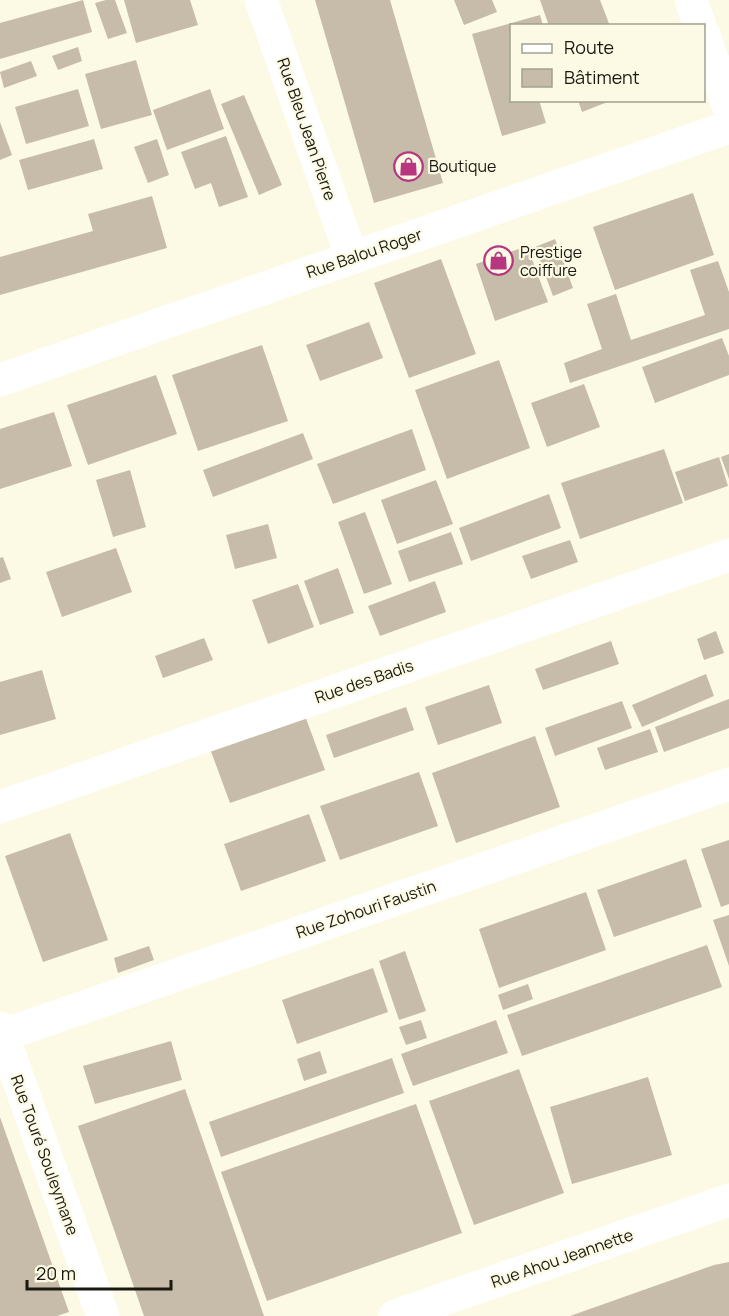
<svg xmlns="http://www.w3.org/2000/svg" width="729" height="1316" font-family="Manrope,sans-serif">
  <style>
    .building { fill: #c7bca9 }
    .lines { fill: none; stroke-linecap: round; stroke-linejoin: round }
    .street { stroke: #fff; stroke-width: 33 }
    .labels { text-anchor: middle; stroke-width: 4.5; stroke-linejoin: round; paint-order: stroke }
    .street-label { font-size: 16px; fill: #191811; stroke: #fcfae4 }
    .poi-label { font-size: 16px; fill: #191811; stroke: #fcfae4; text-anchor: start }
  </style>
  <rect width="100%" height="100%" fill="#fcfae4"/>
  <!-- building -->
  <g class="building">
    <path d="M 83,0 L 92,32 L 0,59 L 0,23 Z"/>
    <path d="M 106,0 L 115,0 L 127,33 L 108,39 L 95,3 Z"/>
    <path d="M 124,0 L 190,0 L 198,25 L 136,43 Z"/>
    <path d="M 315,0 L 390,0 L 443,183 L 374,203 Z"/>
    <path d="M 454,0 L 492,0 L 497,12 L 464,25 Z"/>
    <path d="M 540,0 L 600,0 L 610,26 L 549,26 Z"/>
    <path d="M 540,15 L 543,26 L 512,26 L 512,100 L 539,100 L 546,123 L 502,136 L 472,34 Z"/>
    <path d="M 78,47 L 82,61 L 58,70 L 52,56 Z"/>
    <path d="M 136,60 L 152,115 L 101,129 L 85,74 Z"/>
    <path d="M 31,61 L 37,76 L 4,88 L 0,72 Z"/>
    <path d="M 78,89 L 89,126 L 26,144 L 15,107 Z"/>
    <path d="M 210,89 L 224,129 L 167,150 L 153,110 Z"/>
    <path d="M 244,95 L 282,185 L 259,195 L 221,104 Z"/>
    <path d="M 578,100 L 610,100 L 610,101 L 582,112 Z"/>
    <path d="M 0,122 L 12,155 L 0,160 Z"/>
    <path d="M 226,136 L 248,197 L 219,207 L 211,183 L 195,189 L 181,152 Z"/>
    <path d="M 94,139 L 103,169 L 28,190 L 19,160 Z"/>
    <path d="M 157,139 L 169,175 L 148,183 L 134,147 Z"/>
    <path d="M 693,193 L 714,255 L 615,290 L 593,227 Z"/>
    <path d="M 152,196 L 167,248 L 0,295 L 0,257 L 93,231 L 88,214 Z"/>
    <path d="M 555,239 L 573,288 L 553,296 L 535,247 Z"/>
    <path d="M 527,246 L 548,302 L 495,321 L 476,264 Z"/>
    <path d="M 441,259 L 476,354 L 409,378 L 374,283 Z"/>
    <path d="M 718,261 L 729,292 L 729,329 L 570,383 L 564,363 L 602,349 L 587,304 L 616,294 L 631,340 L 705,315 L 690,270 Z"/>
    <path d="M 369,322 L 383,358 L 320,381 L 306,345 Z"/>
    <path d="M 722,338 L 729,356 L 729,375 L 655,403 L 642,367 Z"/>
    <path d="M 262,345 L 288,421 L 198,451 L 172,375 Z"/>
    <path d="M 499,360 L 530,448 L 447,479 L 415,390 Z"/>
    <path d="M 156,375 L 177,434 L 88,465 L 67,405 Z"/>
    <path d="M 584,384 L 600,427 L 547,447 L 531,403 Z"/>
    <path d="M 54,412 L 72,466 L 0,489 L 0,429 Z"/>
    <path d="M 412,429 L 426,470 L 333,504 L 317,464 Z"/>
    <path d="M 303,433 L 313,459 L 213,497 L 203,470 Z"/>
    <path d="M 664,449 L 683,503 L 580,539 L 561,483 Z"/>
    <path d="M 729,454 L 729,479 L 721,457 Z"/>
    <path d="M 719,457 L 728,486 L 685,501 L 675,472 Z"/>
    <path d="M 130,470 L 146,527 L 113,537 L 96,480 Z"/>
    <path d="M 436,480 L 453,524 L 397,544 L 381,500 Z"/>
    <path d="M 549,494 L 561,528 L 471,561 L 459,528 Z"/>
    <path d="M 365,512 L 392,584 L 364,594 L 338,522 Z"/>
    <path d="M 268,524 L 277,558 L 235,569 L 226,535 Z"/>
    <path d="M 451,532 L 463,564 L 409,582 L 398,551 Z"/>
    <path d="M 570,540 L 578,562 L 531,579 L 522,556 Z"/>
    <path d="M 116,548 L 132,592 L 62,617 L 46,572 Z"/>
    <path d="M 3,557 L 11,579 L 0,583 L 0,558 Z"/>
    <path d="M 338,568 L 354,613 L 320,625 L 304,581 Z"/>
    <path d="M 435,581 L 446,612 L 380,636 L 368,606 Z"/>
    <path d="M 298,584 L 314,627 L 268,644 L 252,600 Z"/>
    <path d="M 716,631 L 724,653 L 704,660 L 697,639 Z"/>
    <path d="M 204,638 L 213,660 L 163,678 L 155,656 Z"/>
    <path d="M 611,641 L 619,664 L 543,690 L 535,669 Z"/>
    <path d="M 42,670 L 56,719 L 0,735 L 0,682 Z"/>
    <path d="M 706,674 L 714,696 L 642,727 L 632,705 Z"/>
    <path d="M 489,685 L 502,723 L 438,745 L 425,707 Z"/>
    <path d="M 729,699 L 729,728 L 664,752 L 655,727 Z"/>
    <path d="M 622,701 L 632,728 L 555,756 L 545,728 Z"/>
    <path d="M 406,707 L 414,730 L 334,758 L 326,735 Z"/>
    <path d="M 304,713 L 325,770 L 230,803 L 209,746 Z"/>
    <path d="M 650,729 L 658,752 L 605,770 L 597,748 Z"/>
    <path d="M 535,736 L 560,807 L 456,843 L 432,773 Z"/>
    <path d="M 419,772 L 438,826 L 340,860 L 320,806 Z"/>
    <path d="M 309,814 L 326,861 L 241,891 L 224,844 Z"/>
    <path d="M 70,833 L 108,940 L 43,962 L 5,856 Z"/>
    <path d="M 729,840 L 729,904 L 721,907 L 701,849 Z"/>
    <path d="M 686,859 L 702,907 L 614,937 L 597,890 Z"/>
    <path d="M 586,892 L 606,950 L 499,988 L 479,929 Z"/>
    <path d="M 729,915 L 729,966 L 713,920 Z"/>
    <path d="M 707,945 L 722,987 L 522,1056 L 507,1015 Z"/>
    <path d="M 149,946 L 154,960 L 118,973 L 114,958 Z"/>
    <path d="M 405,951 L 426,1011 L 399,1020 L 379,961 Z"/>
    <path d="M 373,968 L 388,1012 L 297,1044 L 282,1000 Z"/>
    <path d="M 528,984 L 533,999 L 503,1010 L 498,995 Z"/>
    <path d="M 421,1020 L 427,1038 L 406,1045 L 399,1027 Z"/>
    <path d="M 496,1020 L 508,1053 L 413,1086 L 401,1054 Z"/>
    <path d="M 171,1041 L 182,1080 L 95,1104 L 83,1066 Z"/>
    <path d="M 320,1051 L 327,1073 L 304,1081 L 297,1059 Z"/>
    <path d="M 392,1058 L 404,1093 L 221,1157 L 209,1122 Z"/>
    <path d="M 519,1069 L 564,1193 L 474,1225 L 429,1101 Z"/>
    <path d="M 648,1077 L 672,1155 L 572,1184 L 550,1107 Z"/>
    <path d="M 185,1089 L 264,1316 L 144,1316 L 78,1126 Z"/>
    <path d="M 416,1104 L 462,1233 L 267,1301 L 221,1172 Z"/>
    <path d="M 0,1117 L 69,1312 L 57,1316 L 0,1316 Z"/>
    <path d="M 729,1262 L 729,1316 L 570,1316 L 714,1265 Z"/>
  </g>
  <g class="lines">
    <!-- street -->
    <g class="street">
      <path d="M 261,0 L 352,258"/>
      <path d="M 691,0 L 700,26"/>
      <path d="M 704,35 L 729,108"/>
      <path d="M 0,380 L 729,127"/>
      <path d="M 0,807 L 729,555"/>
      <path d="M 0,1028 L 103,1316"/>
      <path d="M 3,1035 L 729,784"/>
      <path d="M 395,1316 L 729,1200"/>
    </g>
  </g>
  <!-- icons -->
  <defs>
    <symbol id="shop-ring" viewBox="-11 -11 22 22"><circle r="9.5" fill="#fcfae4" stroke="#b73680" stroke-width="1.5"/><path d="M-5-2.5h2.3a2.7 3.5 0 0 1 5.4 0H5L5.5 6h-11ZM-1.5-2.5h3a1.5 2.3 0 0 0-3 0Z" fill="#b73680"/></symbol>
  </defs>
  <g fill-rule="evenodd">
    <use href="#shop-ring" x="392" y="150" width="33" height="33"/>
    <use href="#shop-ring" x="482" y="244" width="33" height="33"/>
  </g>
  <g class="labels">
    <!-- street labels -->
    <g class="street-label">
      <text transform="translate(307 129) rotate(71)" y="6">Rue Bleu Jean Pierre</text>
      <text transform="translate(364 253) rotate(-19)" y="6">Rue Balou Roger</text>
      <text transform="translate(364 681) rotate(-19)" y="6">Rue des Badis</text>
      <text transform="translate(366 909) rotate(-19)" y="6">Rue Zohouri Faustin</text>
      <text transform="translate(45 1155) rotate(70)" y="6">Rue Touré Souleymane</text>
      <text transform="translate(562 1258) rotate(-19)" y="6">Rue Ahou Jeannette</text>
    </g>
    <!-- poi labels -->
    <g class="poi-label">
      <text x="429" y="172">Boutique</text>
      <text x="520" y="258">Prestige<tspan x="520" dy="18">coiffure</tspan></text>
    </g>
  </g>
  <!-- legend -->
  <rect x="510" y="24" width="195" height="78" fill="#fcfae4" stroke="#a1a090" stroke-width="1.5"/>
  <rect x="522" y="44" width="30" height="9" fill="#ffffff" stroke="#a1a090" stroke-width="1.5"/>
  <text x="564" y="54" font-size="18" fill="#191811">Route</text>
  <rect x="522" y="69" width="30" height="18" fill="#c7bca9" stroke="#a1a090" stroke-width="1.5"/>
  <text x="564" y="84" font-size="18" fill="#191811">Bâtiment</text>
  <!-- scale -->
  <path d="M27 1280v9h144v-9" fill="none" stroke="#191811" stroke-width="3"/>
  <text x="36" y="1280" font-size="18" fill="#191811" stroke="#fcfae4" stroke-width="4.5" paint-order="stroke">20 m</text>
</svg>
